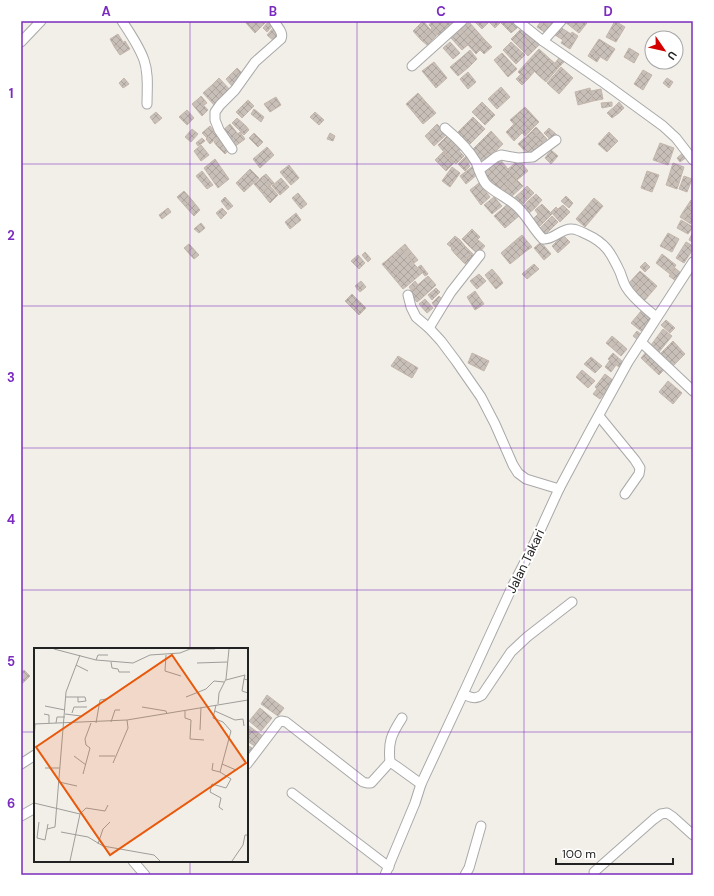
<svg xmlns="http://www.w3.org/2000/svg" width="714" height="896" font-family="'DM Sans',sans-serif">
  <style>
    .building { fill: url(#building-cross-hatch); stroke: #c4b6ab }
    .lines { fill: none; stroke-linecap: round; stroke-linejoin: round }
    .minor-casing { stroke: #a9a9a9; stroke-width: 11 }
    .minor { stroke: #fff; stroke-width: 9 }
    .grid { fill: none; stroke: #7b2cbf; stroke-width: 1; stroke-opacity: 0.55 }
    .labels { text-anchor: middle; stroke-width: 4; stroke-linejoin: round; paint-order: stroke }
    .street-label { font-size: 13px; fill: #222; stroke: #fff }
    .inset-road { fill: none; stroke: #9f9d99; stroke-width: 1 }
    .view { fill: #e8590c; fill-opacity: 0.15; stroke: #e8590c; stroke-width: 2 }
    .inset-edge { fill: none; stroke: #222; stroke-width: 2 }
    .neatline { fill: none; stroke: #7b2cbf; stroke-width: 1.5 }
    .grid-label { font-size: 13px; text-anchor: middle; font-weight: bold; fill: #7b2cbf }
  </style>
  <defs>
    <pattern id="building-cross-hatch" width="8" height="8" patternUnits="userSpaceOnUse"><rect width="8" height="8" fill="#c7bfb8"/><path d="M0 0l8 8M0 8l8-8" fill="none" stroke="#aba49e"/></pattern>
  </defs>
  <rect width="100%" height="100%" fill="#f2efe9"/>
  <!-- building -->
  <g class="building">
    <path d="M 247,21 L 267,21 L 255,33 L 246,23 Z"/>
    <path d="M 269,21 L 271,21 L 274,24 L 267,32 L 263,28 Z"/>
    <path d="M 423,21 L 431,30 L 421,40 L 413,31 Z"/>
    <path d="M 432,21 L 439,21 L 447,29 L 440,36 L 429,25 Z"/>
    <path d="M 439,21 L 454,21 L 447,29 Z"/>
    <path d="M 474,21 L 488,21 L 489,22 L 482,29 Z"/>
    <path d="M 490,21 L 502,21 L 495,28 L 489,22 Z"/>
    <path d="M 503,21 L 512,21 L 518,27 L 511,33 L 501,23 Z"/>
    <path d="M 541,21 L 551,28 L 547,34 L 537,27 Z"/>
    <path d="M 542,21 L 557,21 L 551,28 Z"/>
    <path d="M 566,21 L 584,21 L 587,23 L 579,33 L 565,22 Z"/>
    <path d="M 615,21 L 625,27 L 616,42 L 606,37 Z"/>
    <path d="M 469,22 L 484,39 L 476,46 L 461,29 Z"/>
    <path d="M 274,27 L 281,34 L 274,41 L 267,35 Z"/>
    <path d="M 560,27 L 571,34 L 572,32 L 578,36 L 570,49 L 561,43 L 563,40 L 555,35 Z"/>
    <path d="M 432,28 L 438,34 L 427,45 L 421,40 Z"/>
    <path d="M 461,29 L 472,41 L 462,50 L 451,38 Z"/>
    <path d="M 521,29 L 530,38 L 520,48 L 511,39 Z"/>
    <path d="M 118,34 L 123,42 L 115,48 L 110,39 Z"/>
    <path d="M 532,36 L 540,44 L 528,56 L 520,48 Z"/>
    <path d="M 484,39 L 492,47 L 484,54 L 476,46 Z"/>
    <path d="M 599,39 L 615,49 L 607,61 L 591,51 Z"/>
    <path d="M 125,41 L 130,49 L 120,55 L 115,48 Z"/>
    <path d="M 472,41 L 480,50 L 476,54 L 468,45 Z"/>
    <path d="M 450,42 L 460,53 L 453,59 L 443,48 Z"/>
    <path d="M 511,42 L 525,55 L 516,64 L 503,50 Z"/>
    <path d="M 629,48 L 639,54 L 634,63 L 624,57 Z"/>
    <path d="M 539,49 L 550,59 L 537,74 L 526,63 Z"/>
    <path d="M 470,50 L 477,59 L 469,67 L 461,58 Z"/>
    <path d="M 591,51 L 600,57 L 597,62 L 588,56 Z"/>
    <path d="M 502,53 L 517,69 L 508,77 L 494,60 Z"/>
    <path d="M 461,58 L 469,67 L 458,76 L 450,67 Z"/>
    <path d="M 559,58 L 564,62 L 559,67 L 555,63 Z"/>
    <path d="M 550,59 L 559,67 L 546,82 L 537,74 Z"/>
    <path d="M 434,62 L 443,73 L 432,83 L 422,71 Z"/>
    <path d="M 526,63 L 534,72 L 527,80 L 518,72 Z"/>
    <path d="M 561,67 L 573,78 L 559,94 L 547,83 Z"/>
    <path d="M 237,68 L 244,75 L 232,86 L 226,79 Z"/>
    <path d="M 643,70 L 652,75 L 643,90 L 634,84 Z"/>
    <path d="M 468,72 L 476,82 L 468,89 L 460,79 Z"/>
    <path d="M 443,73 L 447,78 L 436,88 L 432,83 Z"/>
    <path d="M 521,74 L 527,80 L 522,85 L 516,79 Z"/>
    <path d="M 124,78 L 129,84 L 123,88 L 119,83 Z"/>
    <path d="M 219,78 L 231,91 L 223,98 L 212,85 Z"/>
    <path d="M 667,78 L 673,82 L 669,88 L 663,83 Z"/>
    <path d="M 212,85 L 223,98 L 215,106 L 203,93 Z"/>
    <path d="M 501,87 L 510,97 L 497,109 L 488,99 Z"/>
    <path d="M 590,88 L 593,101 L 578,105 L 575,92 Z"/>
    <path d="M 601,89 L 603,99 L 593,101 L 591,91 Z"/>
    <path d="M 418,93 L 425,101 L 413,112 L 406,104 Z"/>
    <path d="M 201,96 L 207,103 L 204,105 L 198,99 Z"/>
    <path d="M 276,97 L 281,105 L 270,112 L 264,104 Z"/>
    <path d="M 198,99 L 208,110 L 202,116 L 192,104 Z"/>
    <path d="M 248,100 L 254,106 L 242,118 L 236,112 Z"/>
    <path d="M 425,101 L 436,113 L 423,124 L 413,112 Z"/>
    <path d="M 482,102 L 495,115 L 485,125 L 472,112 Z"/>
    <path d="M 612,102 L 612,106 L 602,108 L 601,103 Z"/>
    <path d="M 619,102 L 624,108 L 619,113 L 614,107 Z"/>
    <path d="M 525,107 L 539,122 L 531,130 L 517,114 Z"/>
    <path d="M 614,107 L 619,113 L 612,118 L 607,113 Z"/>
    <path d="M 254,109 L 264,117 L 261,122 L 251,114 Z"/>
    <path d="M 187,110 L 194,118 L 187,125 L 179,117 Z"/>
    <path d="M 156,112 L 162,118 L 155,124 L 150,117 Z"/>
    <path d="M 315,112 L 324,120 L 319,125 L 310,117 Z"/>
    <path d="M 517,114 L 531,130 L 525,136 L 510,120 Z"/>
    <path d="M 473,117 L 485,129 L 470,144 L 458,132 Z"/>
    <path d="M 237,118 L 246,126 L 241,132 L 232,123 Z"/>
    <path d="M 230,124 L 238,134 L 229,141 L 222,131 Z"/>
    <path d="M 437,124 L 447,134 L 434,146 L 425,136 Z"/>
    <path d="M 514,124 L 522,133 L 514,141 L 506,132 Z"/>
    <path d="M 210,126 L 214,131 L 207,138 L 202,133 Z"/>
    <path d="M 246,126 L 249,130 L 244,135 L 241,132 Z"/>
    <path d="M 536,127 L 547,139 L 543,142 L 532,131 Z"/>
    <path d="M 549,128 L 557,135 L 552,141 L 544,133 Z"/>
    <path d="M 192,129 L 198,134 L 191,142 L 185,137 Z"/>
    <path d="M 214,131 L 219,136 L 210,144 L 206,139 Z"/>
    <path d="M 491,131 L 503,144 L 492,155 L 480,142 Z"/>
    <path d="M 532,131 L 536,135 L 522,148 L 518,144 Z"/>
    <path d="M 240,132 L 245,139 L 234,147 L 229,141 Z"/>
    <path d="M 609,132 L 618,141 L 607,152 L 598,144 Z"/>
    <path d="M 254,133 L 263,142 L 258,147 L 249,138 Z"/>
    <path d="M 330,133 L 335,136 L 333,141 L 327,139 Z"/>
    <path d="M 449,134 L 456,141 L 444,152 L 438,145 Z"/>
    <path d="M 536,135 L 543,142 L 529,156 L 522,148 Z"/>
    <path d="M 219,137 L 223,141 L 217,146 L 214,142 Z"/>
    <path d="M 202,138 L 205,141 L 198,146 L 196,143 Z"/>
    <path d="M 223,141 L 230,149 L 225,154 L 217,146 Z"/>
    <path d="M 456,141 L 463,148 L 459,151 L 464,156 L 456,164 L 444,152 Z"/>
    <path d="M 480,142 L 492,155 L 484,163 L 472,150 Z"/>
    <path d="M 660,143 L 674,148 L 668,165 L 653,160 Z"/>
    <path d="M 201,145 L 209,155 L 201,161 L 194,151 Z"/>
    <path d="M 267,147 L 274,155 L 260,168 L 253,159 Z"/>
    <path d="M 551,150 L 558,156 L 551,164 L 545,158 Z"/>
    <path d="M 443,152 L 454,163 L 446,171 L 435,160 Z"/>
    <path d="M 684,152 L 687,157 L 680,162 L 677,158 Z"/>
    <path d="M 468,154 L 473,159 L 468,164 L 463,159 Z"/>
    <path d="M 215,159 L 229,179 L 218,188 L 204,168 Z"/>
    <path d="M 463,159 L 470,166 L 465,171 L 458,164 Z"/>
    <path d="M 500,159 L 511,173 L 495,187 L 484,173 Z"/>
    <path d="M 519,160 L 528,171 L 517,180 L 508,169 Z"/>
    <path d="M 673,163 L 684,167 L 679,183 L 668,179 Z"/>
    <path d="M 289,165 L 299,178 L 291,185 L 280,172 Z"/>
    <path d="M 473,166 L 478,174 L 466,184 L 460,176 Z"/>
    <path d="M 452,167 L 460,173 L 450,187 L 442,181 Z"/>
    <path d="M 250,169 L 259,178 L 244,192 L 236,183 Z"/>
    <path d="M 202,171 L 213,185 L 207,189 L 196,176 Z"/>
    <path d="M 647,171 L 659,175 L 652,192 L 641,188 Z"/>
    <path d="M 511,173 L 517,180 L 510,186 L 504,178 Z"/>
    <path d="M 266,174 L 274,183 L 270,186 L 262,177 Z"/>
    <path d="M 684,176 L 692,179 L 687,192 L 679,189 Z"/>
    <path d="M 262,177 L 270,186 L 262,193 L 254,184 Z"/>
    <path d="M 281,178 L 289,187 L 280,195 L 272,186 Z"/>
    <path d="M 504,178 L 510,186 L 501,194 L 495,187 Z"/>
    <path d="M 668,179 L 679,183 L 677,189 L 666,185 Z"/>
    <path d="M 517,180 L 523,186 L 510,198 L 504,191 Z"/>
    <path d="M 479,183 L 490,197 L 481,205 L 470,190 Z"/>
    <path d="M 270,186 L 278,195 L 270,203 L 262,193 Z"/>
    <path d="M 527,186 L 534,193 L 529,198 L 522,191 Z"/>
    <path d="M 184,191 L 192,200 L 185,206 L 177,197 Z"/>
    <path d="M 522,191 L 529,198 L 521,206 L 513,199 Z"/>
    <path d="M 298,193 L 307,204 L 301,209 L 292,198 Z"/>
    <path d="M 536,194 L 542,200 L 535,208 L 528,201 Z"/>
    <path d="M 566,196 L 573,203 L 569,208 L 561,201 Z"/>
    <path d="M 225,197 L 233,206 L 228,210 L 221,201 Z"/>
    <path d="M 494,197 L 502,206 L 492,214 L 484,205 Z"/>
    <path d="M 594,198 L 603,206 L 585,227 L 576,219 Z"/>
    <path d="M 192,200 L 200,210 L 194,216 L 185,206 Z"/>
    <path d="M 691,200 L 693,201 L 693,210 L 687,206 Z"/>
    <path d="M 528,201 L 535,208 L 528,214 L 522,208 Z"/>
    <path d="M 509,203 L 520,215 L 505,228 L 494,216 Z"/>
    <path d="M 542,204 L 545,207 L 538,214 L 535,210 Z"/>
    <path d="M 563,205 L 570,212 L 565,217 L 558,209 Z"/>
    <path d="M 687,206 L 693,210 L 693,218 L 683,212 Z"/>
    <path d="M 545,207 L 552,214 L 540,226 L 533,219 Z"/>
    <path d="M 556,207 L 565,217 L 560,222 L 551,212 Z"/>
    <path d="M 168,208 L 171,212 L 162,219 L 159,215 Z"/>
    <path d="M 222,208 L 227,213 L 221,219 L 216,213 Z"/>
    <path d="M 683,212 L 693,218 L 691,224 L 680,217 Z"/>
    <path d="M 296,213 L 301,220 L 290,229 L 285,222 Z"/>
    <path d="M 552,216 L 558,222 L 544,236 L 538,230 Z"/>
    <path d="M 681,220 L 693,227 L 688,234 L 677,228 Z"/>
    <path d="M 201,223 L 205,228 L 199,233 L 194,229 Z"/>
    <path d="M 472,229 L 480,237 L 470,247 L 462,239 Z"/>
    <path d="M 693,232 L 693,242 L 689,240 Z"/>
    <path d="M 668,233 L 679,239 L 672,252 L 660,246 Z"/>
    <path d="M 522,235 L 532,247 L 525,252 L 516,240 Z"/>
    <path d="M 563,235 L 570,242 L 558,253 L 552,246 Z"/>
    <path d="M 455,236 L 460,240 L 452,248 L 447,244 Z"/>
    <path d="M 477,239 L 485,246 L 478,254 L 470,247 Z"/>
    <path d="M 460,240 L 465,246 L 456,255 L 451,249 Z"/>
    <path d="M 516,240 L 525,252 L 510,264 L 501,253 Z"/>
    <path d="M 541,242 L 551,254 L 544,260 L 534,248 Z"/>
    <path d="M 686,242 L 693,246 L 693,249 L 684,263 L 676,258 Z"/>
    <path d="M 189,244 L 199,255 L 194,259 L 184,248 Z"/>
    <path d="M 405,244 L 408,248 L 388,264 L 386,261 Z"/>
    <path d="M 465,246 L 472,253 L 463,262 L 456,255 Z"/>
    <path d="M 408,248 L 418,260 L 414,263 L 404,251 Z"/>
    <path d="M 403,251 L 422,273 L 407,286 L 388,264 Z"/>
    <path d="M 365,252 L 371,259 L 368,262 L 362,255 Z"/>
    <path d="M 472,253 L 476,257 L 468,266 L 463,262 Z"/>
    <path d="M 662,254 L 676,265 L 670,274 L 656,263 Z"/>
    <path d="M 358,255 L 365,263 L 359,269 L 351,261 Z"/>
    <path d="M 386,261 L 407,286 L 403,289 L 382,264 Z"/>
    <path d="M 645,262 L 650,267 L 645,272 L 640,267 Z"/>
    <path d="M 534,264 L 539,269 L 527,279 L 522,274 Z"/>
    <path d="M 421,265 L 428,274 L 425,276 L 418,267 Z"/>
    <path d="M 675,268 L 682,274 L 676,281 L 669,276 Z"/>
    <path d="M 492,269 L 499,277 L 491,283 L 485,275 Z"/>
    <path d="M 640,271 L 647,277 L 634,291 L 627,285 Z"/>
    <path d="M 479,274 L 486,281 L 477,289 L 470,281 Z"/>
    <path d="M 428,276 L 436,285 L 422,298 L 413,289 Z"/>
    <path d="M 499,277 L 503,283 L 496,289 L 491,283 Z"/>
    <path d="M 647,277 L 657,286 L 644,301 L 634,292 Z"/>
    <path d="M 361,281 L 366,287 L 360,292 L 355,286 Z"/>
    <path d="M 415,281 L 418,285 L 412,291 L 409,287 Z"/>
    <path d="M 436,288 L 440,292 L 432,300 L 428,295 Z"/>
    <path d="M 413,289 L 422,298 L 417,302 L 409,293 Z"/>
    <path d="M 475,291 L 484,304 L 475,310 L 467,297 Z"/>
    <path d="M 352,294 L 358,300 L 351,307 L 345,301 Z"/>
    <path d="M 439,296 L 444,301 L 436,308 L 432,303 Z"/>
    <path d="M 425,299 L 433,308 L 427,313 L 419,304 Z"/>
    <path d="M 358,300 L 366,308 L 359,315 L 351,307 Z"/>
    <path d="M 642,310 L 652,319 L 641,331 L 631,323 Z"/>
    <path d="M 666,320 L 675,328 L 670,333 L 661,325 Z"/>
    <path d="M 663,329 L 672,336 L 659,352 L 651,345 Z"/>
    <path d="M 637,331 L 642,335 L 638,340 L 633,336 Z"/>
    <path d="M 612,336 L 618,341 L 612,348 L 606,343 Z"/>
    <path d="M 618,341 L 627,349 L 621,356 L 612,348 Z"/>
    <path d="M 673,341 L 685,354 L 673,366 L 661,353 Z"/>
    <path d="M 647,351 L 666,368 L 659,375 L 641,358 Z"/>
    <path d="M 472,353 L 489,361 L 484,371 L 468,363 Z"/>
    <path d="M 613,353 L 623,362 L 619,367 L 608,359 Z"/>
    <path d="M 398,356 L 418,368 L 412,378 L 391,366 Z"/>
    <path d="M 591,357 L 602,366 L 595,373 L 584,364 Z"/>
    <path d="M 610,360 L 616,365 L 611,372 L 605,367 Z"/>
    <path d="M 582,370 L 595,381 L 588,388 L 576,377 Z"/>
    <path d="M 605,374 L 614,381 L 604,394 L 595,387 Z"/>
    <path d="M 668,381 L 682,393 L 673,404 L 659,392 Z"/>
    <path d="M 597,389 L 604,394 L 600,399 L 593,394 Z"/>
    <path d="M 24,670 L 30,676 L 22,684 L 21,683 L 21,673 Z"/>
    <path d="M 267,695 L 284,708 L 278,716 L 261,704 Z"/>
    <path d="M 260,708 L 272,718 L 261,731 L 249,721 Z"/>
    <path d="M 249,726 L 264,737 L 256,747 L 247,741 L 247,729 Z"/>
    <path d="M 247,745 L 254,749 L 247,759 Z"/>
  </g>
  <g class="lines">
    <defs>
      <g id="minor">
        <path d="M 122,21 C 130,33 139,46 144,60 C 149,74 147,90 147,104"/>
        <path d="M 518,21 L 543,41 L 604,83 L 663,126 L 676,138 L 693,160"/>
        <path d="M 543,41 L 561,21"/>
        <path d="M 21,42 L 41,21"/>
        <path d="M 412,66 L 462,21"/>
        <path d="M 445,128 C 457,138 468,148 476,162 C 479,169 481,178 486,184 C 491,190 507,198 514,204 C 526,213 532,228 543,239 C 554,240 561,228 572,229 C 576,229 582,232 586,234 C 606,243 611,253 620,272 C 622,277 623,282 626,287 C 633,299 646,308 656,317"/>
        <path d="M 232,149 L 219,130 L 215,120 L 215,112 L 220,105 L 235,90 L 255,62 L 281,39 C 284,32 277,27 274,21"/>
        <path d="M 479,170 L 496,157 L 501,155 L 518,158 L 533,157 L 556,140"/>
        <path d="M 408,295 L 411,307 L 416,317 L 429,328 L 441,341 L 456,361 L 481,397 L 495,424 L 513,465 L 518,473 L 526,479 L 559,489"/>
        <path d="M 429,328 L 451,292 L 480,255"/>
        <path d="M 641,342 L 693,391"/>
        <path d="M 599,416 L 635,460 L 640,468 L 639,474 L 625,494"/>
        <path d="M 463,694 C 470,697 475,700 482,695 L 511,652 L 527,637 L 572,602"/>
        <path d="M 390,762 C 388,742 391,735 402,718"/>
        <path d="M 21,764 L 35,755"/>
        <path d="M 247,764 L 279,722 L 281,721 L 286,722 L 363,782 L 367,783 L 371,783 L 390,762 L 396,766 L 421,784"/>
        <path d="M 292,793 L 389,867"/>
        <path d="M 21,816 L 35,808"/>
        <path d="M 133,861 L 145,875"/>
        <path d="M 594,872 L 654,819 L 661,814 L 667,813 L 673,817 L 693,835"/>
        <path d="M 385,875 L 415,803 L 421,784 L 463,694 L 513,585 L 532,548 L 559,489 L 590,431 L 628,362 L 693,262"/>
        <path d="M 465,875 L 469,868 L 481,826"/>
      </g>
    </defs>
    <!-- minor casing -->
    <use href="#minor" class="minor-casing"/>
    <!-- minor -->
    <use href="#minor" class="minor"/>
  </g>
  <!-- grid -->
  <path class="grid" d="M 190,21 L 190,649M 357,21 L 357,875M 524,21 L 524,875M 21,164 L 693,164M 21,306 L 693,306M 21,448 L 693,448M 21,590 L 693,590M 21,732 L 35,732M 247,732 L 693,732M 190,861 L 190,875"/>
  <g class="labels">
    <!-- street labels -->
    <g class="street-label">
      <text transform="translate(525 561) rotate(-64)" y="5">Jalan Takari</text>
    </g>
  </g>
  <!-- overview -->
  <g transform="translate(34 648)">
    <rect width="214" height="214" fill="#f2efe9"/>
    <path class="inset-road" d="M 20,1 L 62,12 L 99,15 L 116,7 L 146,5 L 156,1 L 181,1M 132,7 L 131,23 L 147,28M 62,12 L 64,7 L 74,7M 77,14 L 78,20 L 84,21 L 85,24 L 96,24M 163,15 L 193,14M 42,17 L 54,23M 210,31 L 208,43 L 214,45M 192,32 L 211,27 L 210,31 L 214,32M 32,49 L 51,49 L 52,53 L 44,54 L 44,49M 152,49 L 172,41 L 180,33 L 190,34M 184,56 L 185,45 L 192,31 L 195,1M 182,57 L 179,70 L 189,74 L 197,83 L 186,124 L 197,131 L 192,140 L 178,136 L 176,144 L 187,150 L 185,159 L 189,162M 11,58 L 31,62M 108,59 L 132,63 L 133,66M 151,63 L 151,70 L 157,72 L 156,91 L 170,92M 181,63 L 201,72 L 209,71 L 210,78M 38,65 L 40,59 L 53,59M 10,66 L 15,67 L 15,75M 31,66 L 47,68M 77,74 L 81,62 L 86,62M 22,75 L 23,69 L 31,69M 62,75 L 66,52 L 72,51M 0,76 L 93,72 L 214,52M 166,82 L 167,59M 0,93 L 1,76M 40,108 L 52,117M 65,108 L 81,108M 79,115 L 94,80 L 93,72M 179,115 L 178,122 L 186,124M 188,116 L 202,122M 11,120 L 26,120M 49,126 L 56,100 L 52,97 L 51,91 L 57,75M 25,134 L 43,138M 0,155 L 46,166 L 36,213M 46,166 L 52,160 L 71,163 L 74,157M 5,174 L 3,190 L 11,192 L 14,176M 13,181 L 21,179 L 32,44 L 46,7M 27,184 L 54,189 L 69,198 L 120,207 L 126,213M 64,196 L 69,181 L 76,174M 198,213 L 209,197 L 211,187 L 214,187"/>
    <path class="view" d="M 138,7 L 212,115 L 76,207 L 2,99 Z"/>
    <rect width="214" height="214" class="inset-edge"/>
  </g>
  <!-- border -->
  <rect width="714" height="896" fill="none" stroke="#ffffff" stroke-width="44"/>
  <!-- north arrow -->
  <g transform="translate(664 50) rotate(124)"><circle r="19" fill="#ffffff" stroke="#a7a7a7"/>
  <path d="M0-3L7 15L0 10L-7 15Z" fill="#d40000"/>
  <text y="-6" font-size="11" font-weight="bold" text-anchor="middle" fill="#222222">U</text>
  </g>
  <!-- scale -->
  <path d="M556 858v6h117v-6" fill="none" stroke="#222222" stroke-width="2"/>
  <text x="562" y="858" font-size="12" fill="#222222" stroke="#ffffff" stroke-width="3" paint-order="stroke">100 m</text>
  <rect x="22" y="22" width="670" height="852" class="neatline"/>
  <g class="grid-label">
    <text x="106" y="16">A</text>
    <text x="273" y="16">B</text>
    <text x="441" y="16">C</text>
    <text x="608" y="16">D</text>
    <text x="11" y="98">1</text>
    <text x="11" y="240">2</text>
    <text x="11" y="382">3</text>
    <text x="11" y="524">4</text>
    <text x="11" y="666">5</text>
    <text x="11" y="808">6</text>
  </g>
</svg>
